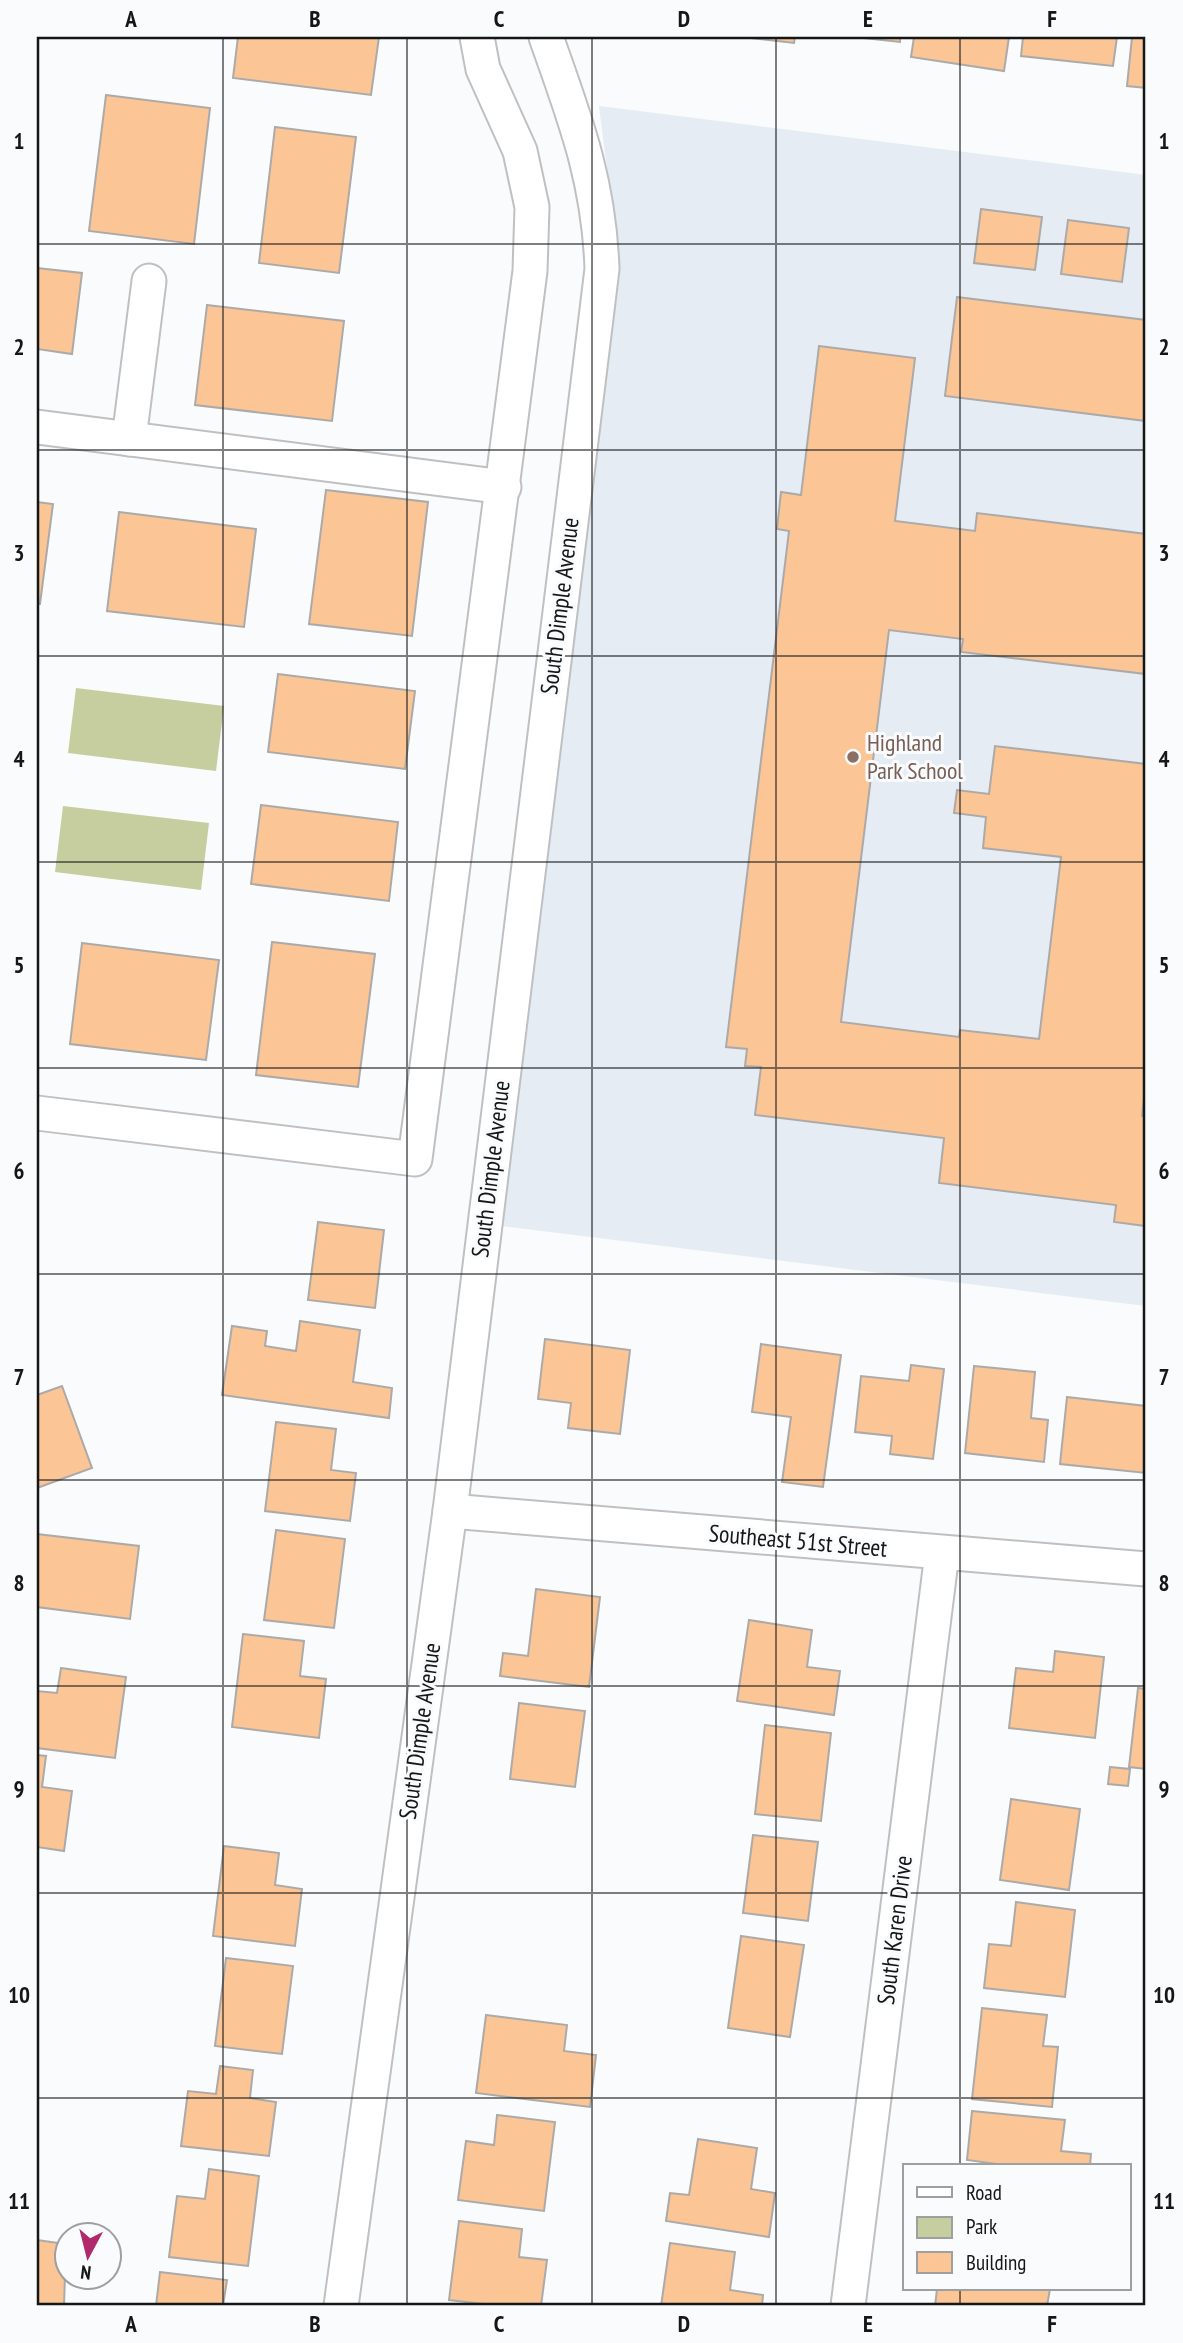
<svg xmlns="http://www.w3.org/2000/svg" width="1183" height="2343" font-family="'PT Sans Narrow',sans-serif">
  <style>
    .built { fill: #e5ecf4 }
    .green { fill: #c6ce9f }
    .building { fill: #fbc595; stroke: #acaaa8; stroke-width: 2 }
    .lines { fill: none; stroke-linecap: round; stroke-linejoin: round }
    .minor-casing { stroke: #bfc0c2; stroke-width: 37 }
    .minor { stroke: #fff; stroke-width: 33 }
    .grid { fill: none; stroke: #151616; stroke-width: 2; stroke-opacity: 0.55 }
    .education-dot { fill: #8d6e63; stroke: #f9fbfd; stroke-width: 2.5 }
    .labels { text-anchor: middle; stroke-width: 6; stroke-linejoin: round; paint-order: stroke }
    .street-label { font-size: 24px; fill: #151616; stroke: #f9fbfd }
    .education-label { font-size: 24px; fill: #785e54; stroke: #f9fbfd; text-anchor: start }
    .neatline { fill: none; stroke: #151616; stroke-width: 2.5 }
    .grid-label { font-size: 23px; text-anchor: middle; font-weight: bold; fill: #151616 }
  </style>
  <rect width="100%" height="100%" fill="#f9fbfd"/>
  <!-- built -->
  <path class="built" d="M 599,106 L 1146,175 L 1146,1306 L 501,1226 L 620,272 Z"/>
  <!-- green -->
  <g class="green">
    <path d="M 76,688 L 224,706 L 216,771 L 68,753 Z"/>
    <path d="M 63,806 L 209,823 L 201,890 L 55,872 Z"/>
  </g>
  <!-- building -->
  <g class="building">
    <path d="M 238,37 L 379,37 L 371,95 L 233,78 Z"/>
    <path d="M 742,37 L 795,37 L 794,43 Z"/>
    <path d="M 854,37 L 900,37 L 900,42 Z"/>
    <path d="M 914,37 L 1009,37 L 1004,71 L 911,57 Z"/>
    <path d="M 1023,37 L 1117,37 L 1113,66 L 1021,56 Z"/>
    <path d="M 1132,37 L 1146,37 L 1146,88 L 1127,86 Z"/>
    <path d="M 106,95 L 210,108 L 194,244 L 89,231 Z"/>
    <path d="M 275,127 L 356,137 L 339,273 L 259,263 Z"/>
    <path d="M 981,209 L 1042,217 L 1035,270 L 974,263 Z"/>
    <path d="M 1068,220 L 1129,228 L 1122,282 L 1061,274 Z"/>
    <path d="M 37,268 L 82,273 L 72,354 L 37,349 Z"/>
    <path d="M 957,297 L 1146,320 L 1146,421 L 945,396 Z"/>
    <path d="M 207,305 L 344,321 L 332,421 L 195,405 Z"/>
    <path d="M 819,346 L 915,358 L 895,521 L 975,531 L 977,513 L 1146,534 L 1146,674 L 961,652 L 963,639 L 889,630 L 841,1022 L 959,1037 L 960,1030 L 1039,1039 L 1061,857 L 983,848 L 986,817 L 954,813 L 957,790 L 989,794 L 995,746 L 1146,764 L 1146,1080 L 1142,1116 L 1146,1117 L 1146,1226 L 1114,1222 L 1116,1205 L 939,1183 L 944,1138 L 755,1115 L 761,1067 L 745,1066 L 747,1049 L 726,1047 L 789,531 L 777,529 L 781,492 L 801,495 Z"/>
    <path d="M 326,490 L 428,502 L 412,636 L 309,624 Z"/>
    <path d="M 37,502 L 53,504 L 40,604 L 37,604 Z"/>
    <path d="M 119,512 L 256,529 L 244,627 L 107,611 Z"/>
    <path d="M 278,674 L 415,691 L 405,769 L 268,752 Z"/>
    <path d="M 261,805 L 398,822 L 389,901 L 251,884 Z"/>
    <path d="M 272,942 L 375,954 L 358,1087 L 256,1075 Z"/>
    <path d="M 82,943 L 219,960 L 206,1060 L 70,1044 Z"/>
    <path d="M 318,1222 L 384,1230 L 375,1308 L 308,1300 Z"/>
    <path d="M 300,1321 L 360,1330 L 353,1382 L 392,1388 L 389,1418 L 222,1395 L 232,1326 L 267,1331 L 265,1346 L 296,1351 Z"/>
    <path d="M 545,1339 L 630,1350 L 620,1434 L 568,1428 L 571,1403 L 538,1399 Z"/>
    <path d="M 761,1344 L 841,1355 L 823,1487 L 782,1482 L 791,1417 L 752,1412 Z"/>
    <path d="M 911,1365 L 944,1369 L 933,1459 L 890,1454 L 892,1436 L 855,1432 L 861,1376 L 909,1381 Z"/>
    <path d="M 974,1366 L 1035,1372 L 1031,1418 L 1048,1420 L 1044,1462 L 965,1453 Z"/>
    <path d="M 62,1386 L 92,1468 L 37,1488 L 37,1395 Z"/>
    <path d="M 1067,1397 L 1146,1406 L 1146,1473 L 1060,1464 Z"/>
    <path d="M 276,1422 L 336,1429 L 331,1470 L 356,1473 L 350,1521 L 265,1511 Z"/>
    <path d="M 276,1530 L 345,1539 L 334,1628 L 264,1620 Z"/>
    <path d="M 37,1534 L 139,1546 L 130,1619 L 37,1607 Z"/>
    <path d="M 536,1589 L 600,1597 L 589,1687 L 500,1676 L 503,1653 L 528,1656 Z"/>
    <path d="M 749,1620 L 812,1630 L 807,1667 L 840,1671 L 834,1715 L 737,1701 Z"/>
    <path d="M 243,1634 L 304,1641 L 300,1676 L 326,1679 L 319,1738 L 232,1727 Z"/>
    <path d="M 1055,1651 L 1104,1657 L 1095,1738 L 1009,1728 L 1016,1668 L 1053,1672 Z"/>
    <path d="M 61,1668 L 126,1677 L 115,1758 L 37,1748 L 37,1691 L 57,1693 Z"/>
    <path d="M 1138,1688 L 1146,1689 L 1146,1769 L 1129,1767 Z"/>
    <path d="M 519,1703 L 585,1711 L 575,1787 L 510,1779 Z"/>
    <path d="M 765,1725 L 831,1733 L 821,1821 L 755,1814 Z"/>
    <path d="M 37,1755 L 46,1756 L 42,1787 L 72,1791 L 64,1851 L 37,1847 Z"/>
    <path d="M 1110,1767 L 1130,1769 L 1128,1786 L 1108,1784 Z"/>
    <path d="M 1011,1799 L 1080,1809 L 1069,1890 L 1000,1880 Z"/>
    <path d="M 753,1835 L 818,1842 L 808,1921 L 743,1913 Z"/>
    <path d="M 224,1846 L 279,1853 L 275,1885 L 302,1889 L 295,1946 L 213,1936 Z"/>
    <path d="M 1016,1902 L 1075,1910 L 1065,1997 L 984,1988 L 989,1944 L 1011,1946 Z"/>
    <path d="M 741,1936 L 804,1945 L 790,2037 L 728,2028 Z"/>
    <path d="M 226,1958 L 293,1966 L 282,2054 L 215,2046 Z"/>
    <path d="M 982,2008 L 1047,2015 L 1043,2046 L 1058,2047 L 1052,2107 L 972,2099 Z"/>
    <path d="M 486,2015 L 567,2025 L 564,2051 L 596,2055 L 590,2107 L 476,2093 Z"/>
    <path d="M 220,2066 L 253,2070 L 250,2098 L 276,2102 L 269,2156 L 181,2146 L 188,2091 L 216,2094 Z"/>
    <path d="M 972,2111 L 1065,2120 L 1061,2151 L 1091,2154 L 1090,2166 L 1011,2166 L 967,2160 Z"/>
    <path d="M 497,2115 L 555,2122 L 544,2211 L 458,2200 L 466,2141 L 494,2145 Z"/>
    <path d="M 698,2139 L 757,2148 L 751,2189 L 775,2193 L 769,2237 L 666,2221 L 670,2193 L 689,2195 Z"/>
    <path d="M 209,2169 L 259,2176 L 248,2266 L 169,2257 L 177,2196 L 205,2199 Z"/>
    <path d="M 459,2221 L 522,2229 L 519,2257 L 547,2260 L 541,2306 L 501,2306 L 449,2300 Z"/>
    <path d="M 37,2240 L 66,2244 L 64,2306 L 37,2306 Z"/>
    <path d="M 670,2243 L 735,2252 L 730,2290 L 763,2295 L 762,2306 L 661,2306 Z"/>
    <path d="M 160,2272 L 227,2280 L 223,2306 L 156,2306 Z"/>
    <path d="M 937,2289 L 1050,2289 L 1047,2306 L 935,2306 Z"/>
  </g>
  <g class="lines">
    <defs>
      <g id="minor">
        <path d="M 37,427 L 504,487"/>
        <path d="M 129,439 L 149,281"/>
        <path d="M 37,1113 L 415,1159 L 530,271 L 532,207 L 520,151 L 483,69 L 477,37"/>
        <path d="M 450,1511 L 1146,1569"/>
        <path d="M 341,2306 L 450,1511 L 602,269 C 599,180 575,119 546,37"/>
        <path d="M 848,2306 L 942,1553"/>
      </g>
    </defs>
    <!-- minor casing -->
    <use href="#minor" class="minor-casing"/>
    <!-- minor -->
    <use href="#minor" class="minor"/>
  </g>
  <!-- grid -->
  <path class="grid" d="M 223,37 L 223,2306M 407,37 L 407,2306M 592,37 L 592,2306M 776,37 L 776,2306M 960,37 L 960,2166M 37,244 L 1146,244M 37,450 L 1146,450M 37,656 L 1146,656M 37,862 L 1146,862M 37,1068 L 1146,1068M 37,1274 L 1146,1274M 37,1480 L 1146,1480M 37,1686 L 1146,1686M 37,1893 L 1146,1893M 37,2098 L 1146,2098M 960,2289 L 960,2306"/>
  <!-- markers -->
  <circle class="education-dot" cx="853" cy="757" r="7"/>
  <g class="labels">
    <!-- street labels -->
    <g class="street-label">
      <text transform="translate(560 606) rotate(-83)" y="8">South Dimple Avenue</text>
      <text transform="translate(491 1169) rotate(-83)" y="8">South Dimple Avenue</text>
      <text transform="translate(798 1541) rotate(5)" y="8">Southeast 51st Street</text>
      <text transform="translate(420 1731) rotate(-82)" y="8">South Dimple Avenue</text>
      <text transform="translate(895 1930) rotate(-83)" y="8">South Karen Drive</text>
    </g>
    <!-- education labels -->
    <g class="education-label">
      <text x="867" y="751">Highland<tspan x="867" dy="28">Park School</tspan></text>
    </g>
  </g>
  <!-- border -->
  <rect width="1183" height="2343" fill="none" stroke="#f9fbfd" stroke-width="77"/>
  <!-- legend -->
  <rect x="903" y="2164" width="228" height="126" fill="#f9fbfd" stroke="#9e9fa1" stroke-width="2"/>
  <rect x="917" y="2187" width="35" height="10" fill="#ffffff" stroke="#9e9fa1" stroke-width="2"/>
  <text x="966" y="2200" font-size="21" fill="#151616">Road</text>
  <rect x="917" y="2217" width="35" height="21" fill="#c6ce9f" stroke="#9e9fa1" stroke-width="2"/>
  <text x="966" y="2234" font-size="21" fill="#151616">Park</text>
  <rect x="917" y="2252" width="35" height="21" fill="#fbc595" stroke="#9e9fa1" stroke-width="2"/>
  <text x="966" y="2270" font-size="21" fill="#151616">Building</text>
  <!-- north arrow -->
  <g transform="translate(88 2256) rotate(187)"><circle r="33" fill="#f9fbfd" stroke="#9e9fa1" stroke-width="2"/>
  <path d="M0-5L12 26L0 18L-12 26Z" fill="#b1296a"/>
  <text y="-10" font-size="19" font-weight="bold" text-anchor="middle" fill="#151616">N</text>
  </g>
  <rect x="38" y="38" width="1106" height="2266" class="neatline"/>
  <g class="grid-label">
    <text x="131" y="27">A</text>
    <text x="315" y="27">B</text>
    <text x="499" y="27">C</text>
    <text x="684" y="27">D</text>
    <text x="868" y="27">E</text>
    <text x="1052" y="27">F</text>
    <text x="19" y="149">1</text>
    <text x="1164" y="149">1</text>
    <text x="19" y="355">2</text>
    <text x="1164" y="355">2</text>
    <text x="19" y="561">3</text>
    <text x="1164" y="561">3</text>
    <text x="19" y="767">4</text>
    <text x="1164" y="767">4</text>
    <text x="19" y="973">5</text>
    <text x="1164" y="973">5</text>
    <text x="19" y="1179">6</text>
    <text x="1164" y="1179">6</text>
    <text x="19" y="1385">7</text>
    <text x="1164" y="1385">7</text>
    <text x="19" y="1591">8</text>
    <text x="1164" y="1591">8</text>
    <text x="19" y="1797">9</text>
    <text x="1164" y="1797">9</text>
    <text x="19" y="2003">10</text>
    <text x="1164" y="2003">10</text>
    <text x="19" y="2209">11</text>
    <text x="1164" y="2209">11</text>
    <text x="131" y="2332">A</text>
    <text x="315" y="2332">B</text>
    <text x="499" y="2332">C</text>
    <text x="684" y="2332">D</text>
    <text x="868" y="2332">E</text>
    <text x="1052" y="2332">F</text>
  </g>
</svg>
